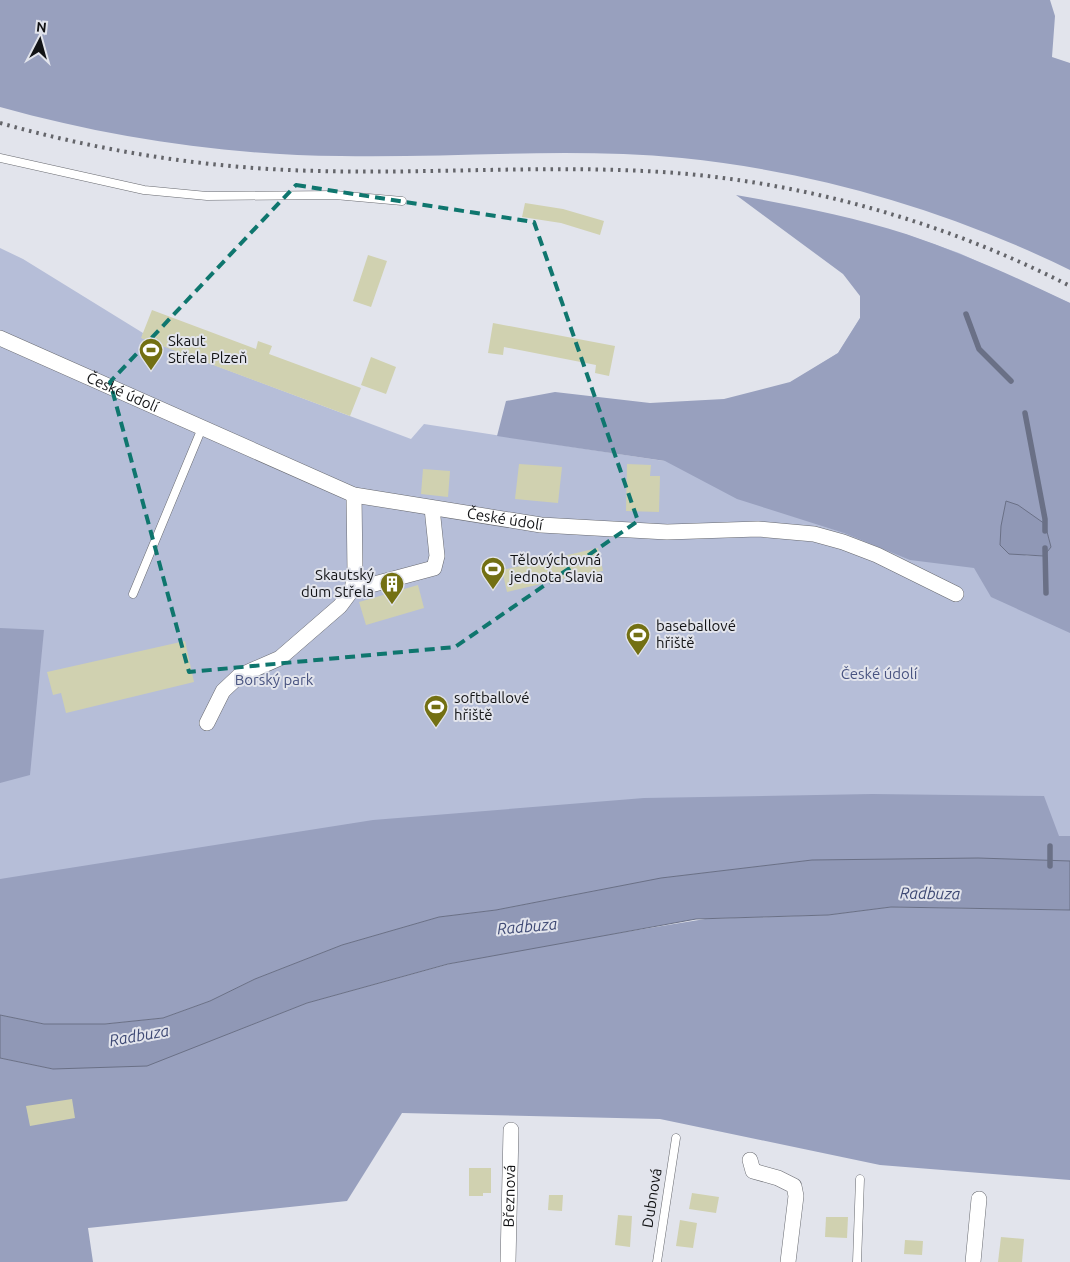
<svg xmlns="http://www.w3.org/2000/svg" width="1070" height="1262" font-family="Ubuntu,sans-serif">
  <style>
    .green { fill: #b6bed8 }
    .forest { fill: #98a0be; fill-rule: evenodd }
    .water { fill: #9098b6; stroke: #6a7086 }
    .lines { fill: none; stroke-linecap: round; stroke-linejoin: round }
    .stream { stroke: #6a7086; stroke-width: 5.5 }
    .building { fill: #d0d1b0 }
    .lane-casing { stroke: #686a70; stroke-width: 9 }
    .street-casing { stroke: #686a70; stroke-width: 16 }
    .lane { stroke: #fff; stroke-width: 8 }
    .street { stroke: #fff; stroke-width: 15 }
    .rail { stroke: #64656a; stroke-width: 4; stroke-dasharray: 2.5 5; stroke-linecap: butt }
    .marked { fill: none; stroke: #0f766e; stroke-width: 4; stroke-dasharray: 10 6; stroke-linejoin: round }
    .labels { text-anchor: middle; stroke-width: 4; stroke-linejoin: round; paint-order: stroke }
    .poi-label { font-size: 15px; fill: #121315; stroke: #e2e4ec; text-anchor: start }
    .street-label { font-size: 15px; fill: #121315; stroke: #e2e4ec }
    .park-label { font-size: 15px; fill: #495481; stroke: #e2e4ec }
    .water-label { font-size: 16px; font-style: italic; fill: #3f4a75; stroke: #e2e4ec }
  </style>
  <rect width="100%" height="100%" fill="#e2e4ec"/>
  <!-- green -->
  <path class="green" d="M 905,234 L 959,253 L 1070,303 L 1070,861 L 978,858 L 892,860 L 661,878 L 496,910 L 439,917 L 342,945 L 255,979 L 210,1001 L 0,1015 L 0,248 L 23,259 L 143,333 L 142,338 L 411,439 L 424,424 L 664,461 L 838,353 L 860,318 Z"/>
  <!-- forest -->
  <g class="forest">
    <path d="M 0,0 L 1050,0 L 1055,16 L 1052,57 L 1070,63 L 1070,270 C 947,210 818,172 682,158 C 569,147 454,158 341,156 C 225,155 112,138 0,107 Z"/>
    <path d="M 736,195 C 793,205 850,216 906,234 C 962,253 1016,277 1070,303 L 1070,633 L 991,597 L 974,568 L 910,560 L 844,533 L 737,499 L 665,461 L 497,436 L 506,401 L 555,392 L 650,403 L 724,399 L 790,382 L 838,353 L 860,318 L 860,296 L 843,274 ZM 1006,502 L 1024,510 L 1045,524 L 1051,547 L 1044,556 L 1027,556 L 1000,545 Z"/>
    <path d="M 0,628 L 44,630 L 30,775 L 0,783 Z"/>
    <path d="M 872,794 L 1044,796 L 1059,836 L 1070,836 L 1070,861 L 987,859 L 812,860 L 670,877 L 496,910 L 439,917 L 342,945 L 255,979 L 210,1001 L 163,1018 L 105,1024 L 44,1024 L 0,1015 L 0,879 L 373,820 L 644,798 Z"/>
    <path d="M 891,907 L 1070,910 L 1070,1180 L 880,1165 L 660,1119 L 402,1113 L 347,1201 L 88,1228 L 93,1262 L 0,1262 L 0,1058 L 53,1069 L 230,1033 L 307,1003 L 449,964 L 551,944 L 705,919 L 828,915 Z"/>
  </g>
  <!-- water -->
  <g class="water">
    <path d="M 1006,501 L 1018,505 L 1045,524 L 1051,547 L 1044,556 L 1009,554 L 1000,545 L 1001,526 Z"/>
    <path d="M 978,858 L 1070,861 L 1070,910 L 891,907 L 828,915 L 696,919 L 448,964 L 307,1003 L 147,1066 L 53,1069 L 0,1058 L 0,1015 L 44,1024 L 105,1024 L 163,1018 L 210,1001 L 255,979 L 342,945 L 439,917 L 496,910 L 661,878 L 812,860 Z"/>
  </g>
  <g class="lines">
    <!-- stream -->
    <g class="stream">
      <path d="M 966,314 L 979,349 L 1011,381"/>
      <path d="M 1025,413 L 1045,519 L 1045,531"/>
      <path d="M 1045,548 L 1046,593"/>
      <path d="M 1050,846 L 1050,866"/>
    </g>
  </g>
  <!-- building -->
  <g class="building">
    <path d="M 525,203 L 563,209 L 604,221 L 600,235 L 561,223 L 522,217 Z"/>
    <path d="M 368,255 L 387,261 L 371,307 L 353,301 Z"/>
    <path d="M 152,310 L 256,349 L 258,341 L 272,346 L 269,354 L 361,388 L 350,416 L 141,338 Z"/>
    <path d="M 493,323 L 615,346 L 609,376 L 595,373 L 596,365 L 504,347 L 503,355 L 488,353 Z"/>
    <path d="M 371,357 L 396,367 L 386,394 L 361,385 Z"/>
    <path d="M 519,464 L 562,467 L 558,503 L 515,499 Z"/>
    <path d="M 627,464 L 651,465 L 650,476 L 660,476 L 659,512 L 626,511 Z"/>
    <path d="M 423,469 L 450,471 L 448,497 L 421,494 Z"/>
    <path d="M 598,548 L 603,571 L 583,574 L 507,592 L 502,570 Z"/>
    <path d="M 418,585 L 424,608 L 366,625 L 359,602 Z"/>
    <path d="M 185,641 L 194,682 L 66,713 L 61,693 L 53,695 L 47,672 Z"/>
    <path d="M 72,1099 L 75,1118 L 30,1126 L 26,1106 Z"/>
    <path d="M 469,1168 L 491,1168 L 491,1193 L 483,1193 L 483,1196 L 469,1196 Z"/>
    <path d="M 692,1193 L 719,1197 L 716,1213 L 689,1209 Z"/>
    <path d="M 549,1195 L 563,1195 L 562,1211 L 548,1210 Z"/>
    <path d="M 618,1215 L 632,1216 L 630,1247 L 615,1245 Z"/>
    <path d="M 826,1217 L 848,1217 L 847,1238 L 825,1237 Z"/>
    <path d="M 680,1220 L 697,1223 L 693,1248 L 676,1246 Z"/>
    <path d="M 1001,1237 L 1024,1239 L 1022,1262 L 998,1262 Z"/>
    <path d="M 905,1240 L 923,1241 L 922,1255 L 904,1254 Z"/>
  </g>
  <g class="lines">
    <defs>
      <g id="lane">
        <path d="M 0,158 L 144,190 L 207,196 L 335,195 L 402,201"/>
        <path d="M 133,594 L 202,428"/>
        <path d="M 657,1262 L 676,1138"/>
        <path d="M 857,1262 L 860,1179"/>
      </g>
      <g id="street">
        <path id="s1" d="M 0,338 L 354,495 L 541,525 L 667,532 L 758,529 L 814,534 L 843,542 L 877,555 L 956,594"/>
        <path d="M 352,590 L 434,568 L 437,556 L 432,508"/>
        <path d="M 207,723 L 223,691 L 239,676 L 280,658 L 340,606 L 352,590 L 355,572 L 354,495"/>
        <path d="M 750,1160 L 753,1171 L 778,1178 L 794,1186 L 796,1196 L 788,1262"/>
        <path id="s2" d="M 508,1262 L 511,1130"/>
        <path d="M 973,1262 L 979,1199"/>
      </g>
    </defs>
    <!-- lane casing -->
    <use href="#lane" class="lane-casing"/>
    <!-- street casing -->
    <use href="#street" class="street-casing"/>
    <!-- lane -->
    <use href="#lane" class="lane"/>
    <!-- street -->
    <use href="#street" class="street"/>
    <!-- rail -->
    <path class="rail" d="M 0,123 C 104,152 211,169 320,171 C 439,174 558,164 676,173 C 812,184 949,224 1070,286"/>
  </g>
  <!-- marked area -->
  <path class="marked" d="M 296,185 L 534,222 L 638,521 L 455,647 L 189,672 L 110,382 Z"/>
  <!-- icons -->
  <defs>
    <symbol id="stadium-pin" viewBox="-11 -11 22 30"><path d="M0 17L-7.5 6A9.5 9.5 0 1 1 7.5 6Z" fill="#737013" stroke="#e2e4ec"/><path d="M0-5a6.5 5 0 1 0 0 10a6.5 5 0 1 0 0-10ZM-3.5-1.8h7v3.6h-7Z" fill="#fff"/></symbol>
    <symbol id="building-pin" viewBox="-11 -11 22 30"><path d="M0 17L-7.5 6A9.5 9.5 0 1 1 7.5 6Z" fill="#737013" stroke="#e2e4ec"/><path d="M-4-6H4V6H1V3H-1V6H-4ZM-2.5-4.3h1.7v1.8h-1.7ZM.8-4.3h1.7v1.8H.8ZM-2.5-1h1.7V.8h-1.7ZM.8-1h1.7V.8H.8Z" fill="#fff"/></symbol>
  </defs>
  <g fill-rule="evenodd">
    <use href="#stadium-pin" x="137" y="336" width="28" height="38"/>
    <use href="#stadium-pin" x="479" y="555" width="28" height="38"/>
    <use href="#building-pin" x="378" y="570" width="28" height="38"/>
    <use href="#stadium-pin" x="624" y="621" width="28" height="38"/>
    <use href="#stadium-pin" x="422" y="693" width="28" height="38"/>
  </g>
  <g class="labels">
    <!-- poi labels -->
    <g class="poi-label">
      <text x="168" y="346">Skaut<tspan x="168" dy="17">Střela Plzeň</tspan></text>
      <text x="510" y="565">Tělovýchovná<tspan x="510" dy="17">jednota Slavia</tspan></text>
      <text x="374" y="580" text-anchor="end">Skautský<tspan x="374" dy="17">dům Střela</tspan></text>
      <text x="656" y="631">baseballové<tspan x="656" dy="17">hřiště</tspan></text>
      <text x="454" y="703">softballové<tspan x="454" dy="17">hřiště</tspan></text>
    </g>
    <!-- street labels -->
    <g class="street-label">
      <text dy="5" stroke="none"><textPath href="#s1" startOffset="134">České údolí</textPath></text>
      <text dy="5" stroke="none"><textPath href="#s1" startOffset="540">České údolí</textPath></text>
      <text dy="5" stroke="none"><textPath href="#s2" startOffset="66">Březnová</textPath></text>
      <text transform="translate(652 1198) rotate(-81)" y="5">Dubnová</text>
    </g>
    <!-- park labels -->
    <g class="park-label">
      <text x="879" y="679">České údolí</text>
      <text x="274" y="685">Borský park</text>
    </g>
    <!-- water labels -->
    <g class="water-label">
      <text transform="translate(930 893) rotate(1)" y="6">Radbuza</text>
      <text transform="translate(527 926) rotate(-5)" y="6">Radbuza</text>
      <text transform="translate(139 1035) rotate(-10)" y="6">Radbuza</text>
    </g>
  </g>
  <!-- north arrow -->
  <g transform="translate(40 40) rotate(6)" stroke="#e2e4ec" stroke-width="4" paint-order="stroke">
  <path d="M0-4L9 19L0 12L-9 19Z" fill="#121315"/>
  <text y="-8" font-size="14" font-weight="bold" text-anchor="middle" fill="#121315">N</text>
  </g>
</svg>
